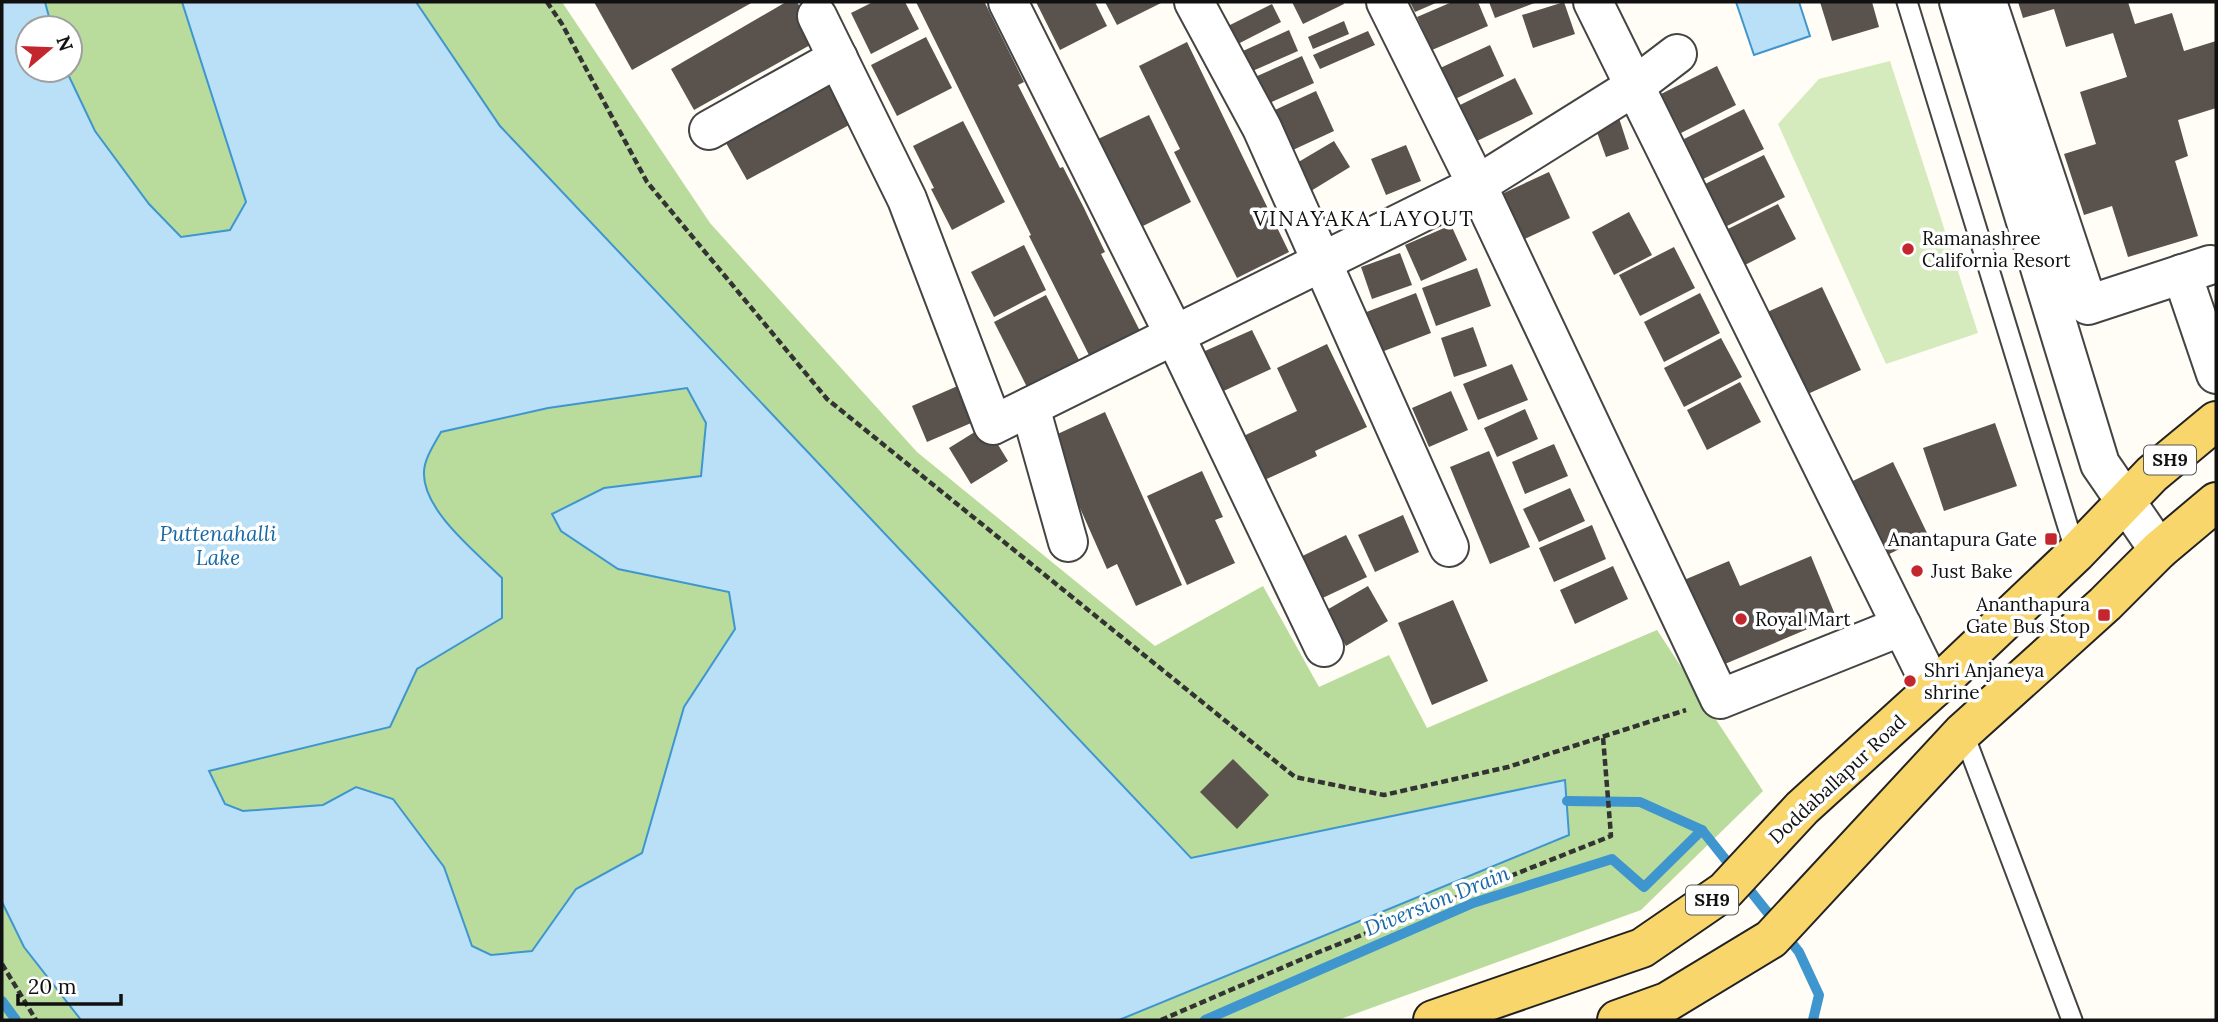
<svg xmlns="http://www.w3.org/2000/svg" width="2218" height="1022" font-family="Lora,serif">
  <style>
    .green { fill: #d5ebbd }
    .forest { fill: #b9dc9c }
    .water { fill: #b9e0f7; stroke: #3f96cf; stroke-width: 2; fill-rule: evenodd }
    .lines { fill: none; stroke-linecap: round; stroke-linejoin: round }
    .stream { stroke: #3f96cf; stroke-width: 10 }
    .building { fill: #5a524d }
    .service-casing { stroke: #444; stroke-width: 23 }
    .minor-casing { stroke: #444; stroke-width: 42 }
    .tertiary-casing { stroke: #444; stroke-width: 42 }
    .primary-casing { stroke: #222; stroke-width: 42 }
    .path { stroke: #333; stroke-width: 4.5; stroke-dasharray: 7 3.5; stroke-linecap: butt }
    .service { stroke: #fff; stroke-width: 19 }
    .minor { stroke: #fff; stroke-width: 38 }
    .tertiary { stroke: #fff; stroke-width: 38 }
    .primary { stroke: #f9d66b; stroke-width: 38 }
    .poi-dot { fill: #c4262e; stroke: #fff; stroke-width: 2.5 }
    .labels { text-anchor: middle; stroke-width: 7; stroke-linejoin: round; paint-order: stroke }
    .shield { fill: #fff; stroke: #585858; stroke-width: 2 }
    .shield-label { font-size: 18px; font-weight: bold; fill: #111 }
    .poi-label { font-size: 19px; fill: #111; stroke: #fff; text-anchor: start }
    .street-label { font-size: 19px; fill: #111; stroke: #fff }
    .neighbourhood-label { font-size: 21px; letter-spacing: 2px; fill: #111; stroke: #fff }
    .water-label { font-size: 21px; font-style: italic; fill: #1768a6; stroke: #fff }
  </style>
  <rect width="100%" height="100%" fill="#fffdf5"/>
  <!-- green -->
  <path class="green" d="M 1890,61 L 1978,333 L 1886,364 L 1778,124 L 1819,79 Z"/>
  <!-- forest -->
  <g class="forest">
    <path d="M 45,2 L 182,2 L 246,202 L 230,230 L 181,237 L 149,204 L 95,131 L 66,70 L 70,70 L 70,28 L 52,28 Z"/>
    <path d="M 416,2 L 562,2 L 710,223 L 917,452 L 1155,646 L 1263,586 L 1319,687 L 1389,655 L 1427,728 L 1657,630 L 1763,791 L 1641,910 L 1338,1020 L 1119,1020 L 1568,835 L 1565,781 L 1192,858 L 500,126 Z"/>
    <path d="M 687,388 L 706,423 L 701,477 L 604,488 L 618,569 L 729,591 L 735,629 L 684,707 L 642,852 L 576,889 L 532,951 L 491,955 L 472,946 L 444,867 L 356,787 L 323,805 L 243,811 L 225,805 L 209,771 L 390,727 L 417,669 L 502,618 L 502,578 C 477,553 422,510 424,472 C 424,459 435,443 441,432 L 548,408 Z"/>
    <path d="M 2,902 L 24,947 L 81,1020 L 2,1020 Z"/>
  </g>
  <!-- water -->
  <g class="water">
    <path d="M 2,2 L 45,2 L 52,28 L 28,28 L 28,70 L 66,70 L 95,131 L 149,204 L 181,237 L 230,230 L 246,202 L 182,2 L 416,2 L 500,126 L 1191,858 L 1565,780 L 1569,835 L 1119,1020 L 81,1020 L 24,947 L 2,902 ZM 687,388 L 706,423 L 701,476 L 604,488 L 552,514 L 561,531 L 618,569 L 729,592 L 735,629 L 684,707 L 642,853 L 576,889 L 532,951 L 491,955 L 472,946 L 444,867 L 393,799 L 356,787 L 323,805 L 243,811 L 225,804 L 209,771 L 390,727 L 417,669 L 502,618 L 502,578 C 477,553 422,510 424,472 C 424,459 435,443 441,432 L 548,408 Z"/>
    <path d="M 1736,2 L 1799,2 L 1810,36 L 1754,55 Z"/>
  </g>
  <g class="lines">
    <!-- stream -->
    <g class="stream">
      <path d="M 1567,801 L 1640,802 L 1702,830 L 1799,952 L 1819,995 L 1813,1020"/>
      <path d="M 2,1001 L 16,1020"/>
      <path d="M 1205,1020 L 1473,903 L 1612,859 L 1644,887 L 1702,830"/>
    </g>
  </g>
  <!-- building -->
  <g class="building">
    <path d="M 594,2 L 753,2 L 632,70 Z"/>
    <path d="M 786,2 L 797,2 L 819,40 L 694,110 L 671,69 Z"/>
    <path d="M 873,2 L 905,2 L 919,29 L 871,54 L 851,13 Z"/>
    <path d="M 916,2 L 987,2 L 985,3 L 1024,82 L 1018,85 L 1060,168 L 1063,167 L 1084,208 L 1105,252 L 1101,254 L 1141,333 L 1091,359 L 1029,236 L 1031,235 Z"/>
    <path d="M 1036,2 L 1095,2 L 1107,26 L 1060,50 Z"/>
    <path d="M 1105,2 L 1163,2 L 1117,25 Z"/>
    <path d="M 1292,2 L 1343,2 L 1344,4 L 1303,24 Z"/>
    <path d="M 1410,2 L 1438,2 L 1415,12 Z"/>
    <path d="M 1452,2 L 1478,2 L 1488,26 L 1432,50 L 1417,17 Z"/>
    <path d="M 1489,2 L 1537,2 L 1495,18 Z"/>
    <path d="M 1564,2 L 1575,34 L 1533,48 L 1522,15 Z"/>
    <path d="M 1820,2 L 1872,2 L 1879,27 L 1832,41 Z"/>
    <path d="M 2018,2 L 2128,2 L 2135,24 L 2172,13 L 2184,51 L 2216,41 L 2216,108 L 2178,120 L 2188,156 L 2175,161 L 2198,236 L 2128,257 L 2112,206 L 2084,215 L 2064,154 L 2096,144 L 2080,92 L 2127,77 L 2113,33 L 2066,47 L 2054,9 L 2023,18 Z"/>
    <path d="M 1272,4 L 1281,22 L 1230,48 L 1220,30 Z"/>
    <path d="M 1344,21 L 1349,34 L 1313,49 L 1308,37 Z"/>
    <path d="M 1289,30 L 1298,51 L 1241,76 L 1232,56 Z"/>
    <path d="M 1368,31 L 1375,45 L 1320,69 L 1313,55 Z"/>
    <path d="M 926,37 L 952,88 L 897,116 L 871,65 Z"/>
    <path d="M 1187,42 L 1289,252 L 1237,278 L 1174,152 L 1180,149 L 1139,66 Z"/>
    <path d="M 1490,45 L 1504,76 L 1453,100 L 1438,69 Z"/>
    <path d="M 1302,56 L 1314,83 L 1258,108 L 1246,81 Z"/>
    <path d="M 1717,66 L 1736,105 L 1681,133 L 1661,94 Z"/>
    <path d="M 1515,78 L 1533,114 L 1477,141 L 1460,105 Z"/>
    <path d="M 829,85 L 851,124 L 747,180 L 726,143 Z"/>
    <path d="M 1316,91 L 1334,131 L 1282,155 L 1264,115 Z"/>
    <path d="M 1744,109 L 1764,149 L 1701,180 L 1682,140 Z"/>
    <path d="M 1149,115 L 1191,202 L 1141,227 L 1098,139 Z"/>
    <path d="M 1618,115 L 1629,149 L 1606,157 L 1594,124 Z"/>
    <path d="M 963,121 L 1005,202 L 952,230 L 931,189 L 934,188 L 913,146 Z"/>
    <path d="M 1334,141 L 1350,167 L 1306,194 L 1290,167 Z"/>
    <path d="M 1406,145 L 1421,181 L 1386,195 L 1371,159 Z"/>
    <path d="M 1764,155 L 1785,197 L 1723,228 L 1701,186 Z"/>
    <path d="M 1549,172 L 1570,218 L 1514,244 L 1493,198 Z"/>
    <path d="M 1778,204 L 1796,239 L 1741,267 L 1724,231 Z"/>
    <path d="M 1629,212 L 1652,255 L 1614,275 L 1592,232 Z"/>
    <path d="M 1451,225 L 1467,260 L 1421,281 L 1405,245 Z"/>
    <path d="M 1024,245 L 1046,290 L 994,317 L 971,272 Z"/>
    <path d="M 1674,247 L 1695,288 L 1640,316 L 1619,275 Z"/>
    <path d="M 1400,253 L 1412,285 L 1372,299 L 1361,267 Z"/>
    <path d="M 1477,268 L 1491,306 L 1436,326 L 1422,288 Z"/>
    <path d="M 1822,287 L 1861,370 L 1801,397 L 1763,314 Z"/>
    <path d="M 1416,293 L 1431,333 L 1371,356 L 1356,316 Z"/>
    <path d="M 1700,293 L 1720,333 L 1664,362 L 1644,322 Z"/>
    <path d="M 1046,295 L 1081,364 L 1029,391 L 994,322 Z"/>
    <path d="M 1473,327 L 1487,366 L 1454,377 L 1441,338 Z"/>
    <path d="M 1252,330 L 1271,369 L 1215,395 L 1196,355 Z"/>
    <path d="M 1721,338 L 1742,377 L 1684,407 L 1664,368 Z"/>
    <path d="M 1327,344 L 1367,427 L 1315,451 L 1317,456 L 1258,483 L 1237,439 L 1297,411 L 1277,368 Z"/>
    <path d="M 1512,364 L 1528,400 L 1478,420 L 1463,384 Z"/>
    <path d="M 969,381 L 985,417 L 927,442 L 912,406 Z"/>
    <path d="M 1740,382 L 1761,422 L 1707,450 L 1687,410 Z"/>
    <path d="M 1451,391 L 1468,430 L 1429,447 L 1412,408 Z"/>
    <path d="M 1525,409 L 1538,439 L 1497,457 L 1484,428 Z"/>
    <path d="M 1105,412 L 1182,585 L 1136,606 L 1117,564 L 1107,569 L 1049,438 Z"/>
    <path d="M 1995,423 L 2017,486 L 1944,511 L 1923,448 Z"/>
    <path d="M 986,425 L 1008,461 L 971,484 L 949,448 Z"/>
    <path d="M 1554,444 L 1568,476 L 1525,494 L 1512,462 Z"/>
    <path d="M 1489,451 L 1530,547 L 1490,564 L 1450,467 Z"/>
    <path d="M 1893,462 L 1928,535 L 1875,561 L 1840,487 Z"/>
    <path d="M 1202,471 L 1223,517 L 1215,520 L 1235,563 L 1187,585 L 1147,496 Z"/>
    <path d="M 1570,488 L 1585,521 L 1539,542 L 1523,509 Z"/>
    <path d="M 1403,515 L 1419,552 L 1375,572 L 1358,535 Z"/>
    <path d="M 1592,525 L 1606,559 L 1554,582 L 1539,548 Z"/>
    <path d="M 1346,535 L 1367,577 L 1312,603 L 1292,561 Z"/>
    <path d="M 1811,556 L 1836,617 L 1713,669 L 1677,583 L 1729,561 L 1740,586 Z"/>
    <path d="M 1613,566 L 1628,599 L 1575,624 L 1560,590 Z"/>
    <path d="M 1368,586 L 1388,621 L 1346,646 L 1325,611 Z"/>
    <path d="M 1453,600 L 1488,681 L 1432,705 L 1398,623 Z"/>
    <path d="M 1233,759 L 1269,795 L 1237,829 L 1200,792 Z"/>
  </g>
  <g class="lines">
    <defs>
      <g id="service">
        <path d="M 1907,2 L 2076,553"/>
        <path d="M 1963,732 L 2072,1020"/>
      </g>
      <g id="minor">
        <path d="M 1008,2 L 1175,336 L 1324,647"/>
        <path d="M 1194,2 L 1262,128 L 1449,547"/>
        <path d="M 1386,2 L 1477,185 L 1720,699 L 1902,626"/>
        <path d="M 1593,2 L 1933,689"/>
        <path d="M 1987,2 L 2088,305 L 2210,265"/>
        <path d="M 817,16 L 907,199 L 993,425 L 1477,185 L 1635,86 L 1677,54"/>
        <path d="M 709,130 L 838,58"/>
        <path d="M 2182,274 L 2216,374"/>
        <path d="M 1030,407 L 1068,542"/>
      </g>
      <path id="tertiary" d="M 1959,2 L 2100,464 L 2159,550"/>
      <g id="primary">
        <path d="M 1433,1020 L 1642,948 L 1725,891 L 1802,808 L 1933,689 L 2076,553 L 2152,474 L 2216,421"/>
        <path d="M 1617,1020 L 1667,1002 L 1771,939 L 1963,732 L 2105,604 L 2159,550 L 2216,502"/>
      </g>
    </defs>
    <!-- service casing -->
    <use href="#service" class="service-casing"/>
    <!-- minor casing -->
    <use href="#minor" class="minor-casing"/>
    <!-- tertiary casing -->
    <use href="#tertiary" class="tertiary-casing"/>
    <!-- primary casing -->
    <use href="#primary" class="primary-casing"/>
    <!-- path -->
    <g class="path">
      <path d="M 547,2 L 562,24 L 647,182 L 827,399 L 1295,777 L 1384,795 L 1508,767 L 1686,710"/>
      <path d="M 2,964 L 36,1020"/>
      <path d="M 1161,1020 L 1314,954 L 1611,836 L 1603,737"/>
    </g>
    <!-- service -->
    <use href="#service" class="service"/>
    <!-- minor -->
    <use href="#minor" class="minor"/>
    <!-- tertiary -->
    <use href="#tertiary" class="tertiary"/>
    <!-- primary -->
    <use href="#primary" class="primary"/>
  </g>
  <!-- markers -->
  <g class="poi-dot">
    <circle cx="1908" cy="249" r="7"/>
    <rect x="2044" y="532" width="14" height="14" rx="3.5"/>
    <circle cx="1917" cy="571" r="7"/>
    <rect x="2097" y="608" width="14" height="14" rx="3.5"/>
    <circle cx="1741" cy="619" r="7"/>
    <circle cx="1910" cy="681" r="7"/>
  </g>
  <g class="labels">
    <!-- shield labels -->
    <g class="shield">
      <rect x="2144" y="445.5" width="52" height="29" rx="5"/>
      <rect x="1686" y="885.5" width="52" height="29" rx="5"/>
    </g>
    <g class="shield-label">
      <text x="2170" y="466">SH9</text>
      <text x="1712" y="906">SH9</text>
    </g>
    <!-- poi labels -->
    <g class="poi-label">
      <text x="1922" y="245">Ramanashree<tspan x="1922" dy="22">California Resort</tspan></text>
      <text x="2037" y="546" text-anchor="end">Anantapura Gate</text>
      <text x="1931" y="578">Just Bake</text>
      <text x="2090" y="611" text-anchor="end">Ananthapura<tspan x="2090" dy="22">Gate Bus Stop</tspan></text>
      <text x="1755" y="626">Royal Mart</text>
      <text x="1924" y="677">Shri Anjaneya<tspan x="1924" dy="22">shrine</tspan></text>
    </g>
    <!-- street labels -->
    <g class="street-label">
      <text transform="translate(1837 779) rotate(-43)" y="7">Doddaballapur Road</text>
    </g>
    <!-- neighbourhood labels -->
    <g class="neighbourhood-label">
      <text x="1364" y="226">VINAYAKA LAYOUT</text>
    </g>
    <!-- water labels -->
    <g class="water-label">
      <text x="218" y="541">Puttenahalli<tspan x="218" dy="24">Lake</tspan></text>
      <text transform="translate(1437 901) rotate(-22)" y="7">Diversion Drain</text>
    </g>
  </g>
  <!-- border -->
  <rect width="2218" height="1022" fill="none" stroke="#111111" stroke-width="7"/>
  <!-- north arrow -->
  <g transform="translate(49 49) rotate(71)"><circle r="33" fill="#ffffff" stroke="#a0a0a0" stroke-width="2"/>
  <path d="M0-5L12 26L0 18L-12 26Z" fill="#c4262e"/>
  <text y="-10" font-size="19" font-weight="bold" text-anchor="middle" fill="#111111">N</text>
  </g>
  <!-- scale -->
  <path d="M18 994v10h103v-10" fill="none" stroke="#111111" stroke-width="3.5"/>
  <text x="28" y="994" font-size="21" fill="#111111" stroke="#ffffff" stroke-width="5" paint-order="stroke">20 m</text>
</svg>
